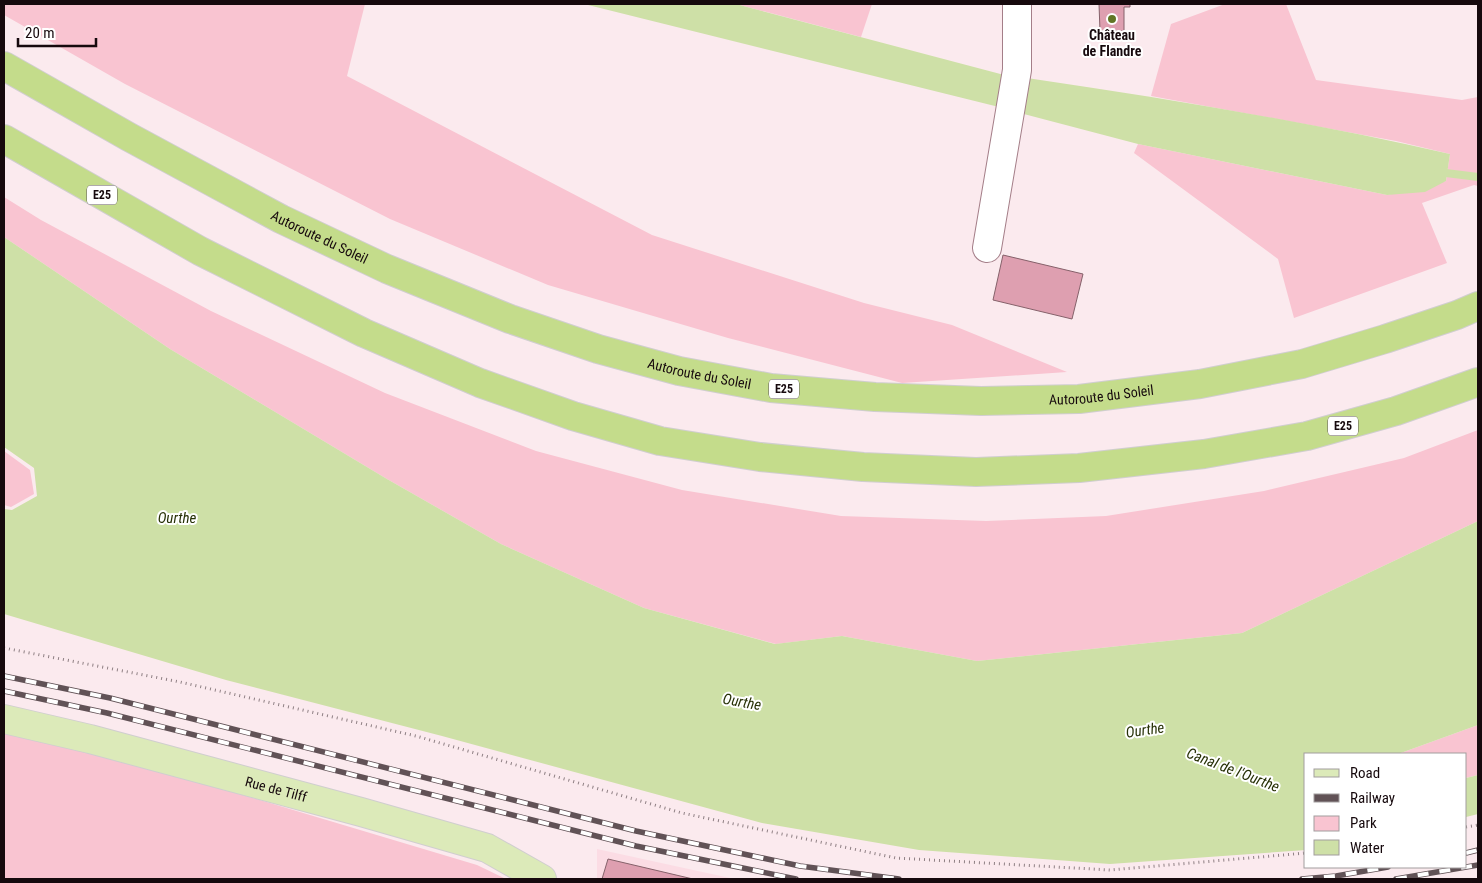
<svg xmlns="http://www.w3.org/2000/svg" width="1482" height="883" font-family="'Roboto Condensed',sans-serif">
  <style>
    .built { fill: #fbdce4 }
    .green { fill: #f9c4d1 }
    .water { fill: #cee0a7 }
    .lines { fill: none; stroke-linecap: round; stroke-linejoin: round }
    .stream { stroke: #cee0a7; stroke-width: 8 }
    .building { fill: #de9fb0; stroke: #85616a }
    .minor-casing { stroke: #a47e88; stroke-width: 30 }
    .major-casing { stroke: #d0cecf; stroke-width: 30 }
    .highway-casing { stroke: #d0cecf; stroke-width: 30 }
    .path { stroke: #8e7f83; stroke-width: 3; stroke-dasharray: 1 4; stroke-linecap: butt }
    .minor { stroke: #fff; stroke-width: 28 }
    .major { stroke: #dceab9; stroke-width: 28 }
    .highway { stroke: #c4dc8b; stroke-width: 28 }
    .rail-casing { stroke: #615256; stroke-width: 5.5 }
    .rail { stroke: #fff; stroke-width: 4; stroke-dasharray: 11; stroke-linecap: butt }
    .poi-dot { fill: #617525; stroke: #fff; stroke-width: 2 }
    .labels { text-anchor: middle; stroke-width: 4; stroke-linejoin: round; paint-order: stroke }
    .shield { fill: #fff; stroke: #5c5356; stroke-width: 1 }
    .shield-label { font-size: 12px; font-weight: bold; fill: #16090d }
    .poi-label { font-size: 14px; font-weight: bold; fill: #16090d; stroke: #fff }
    .street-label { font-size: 14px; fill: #16090d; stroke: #fff }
    .water-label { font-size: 15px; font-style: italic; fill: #273106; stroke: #fff }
  </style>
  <rect width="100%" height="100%" fill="#fbeaee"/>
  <!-- built -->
  <path class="built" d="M 597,849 L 707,873 L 735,879 L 597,879 Z"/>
  <!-- green -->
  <g class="green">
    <path d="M 4,4 L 365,4 L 347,76 L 652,235 L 864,303 L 952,325 L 1067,372 L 902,383 L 728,338 L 548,285 L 390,219 L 125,84 L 4,15 Z"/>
    <path d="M 736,4 L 872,4 L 861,37 Z"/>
    <path d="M 1225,4 L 1286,4 L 1316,80 L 1462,100 L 1478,97 L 1478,186 L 1474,185 L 1422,203 L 1447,263 L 1294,318 L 1278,259 L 1134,153 L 1138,144 L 1387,195 L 1446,181 L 1450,154 L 1396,141 L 1151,96 L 1171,24 Z"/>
    <path d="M 4,197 L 41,220 L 211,311 L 385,393 L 536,451 L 682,490 L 841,516 L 986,521 L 1106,516 L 1264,491 L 1404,458 L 1478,430 L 1478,521 L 1242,633 L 977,661 L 842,636 L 776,644 L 644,608 L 501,544 L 387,479 L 170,349 L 4,237 Z"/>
    <path d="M 4,451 L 30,470 L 34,494 L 11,507 L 4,505 Z"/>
    <path d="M 1478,725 L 1478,775 L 1466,778 L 1466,754 L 1398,754 Z"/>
    <path d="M 4,728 L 29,731 L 477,865 L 506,879 L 4,879 Z"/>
  </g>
  <!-- water -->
  <g class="water">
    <path d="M 584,4 L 736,4 L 1008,76 L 1003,108 Z"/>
    <path d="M 1027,78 C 1169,99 1311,122 1450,154 L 1446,181 L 1425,192 L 1387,195 L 1138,144 L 1020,113 Z"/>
    <path d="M 4,237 L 170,349 L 387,479 L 501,544 L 644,608 L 775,644 L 842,636 L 977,661 L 1242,633 L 1478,521 L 1478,725 L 1398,754 L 1306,754 L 1306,850 L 1110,864 L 919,850 L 762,823 L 442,736 L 226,680 L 4,614 L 4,509 L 12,510 L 37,496 L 34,468 L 4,447 Z"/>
    <path d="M 1478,775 L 1478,814 L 1466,817 L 1466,778 Z"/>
  </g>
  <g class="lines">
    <!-- stream -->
    <path class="stream" d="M 1438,172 L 1478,177"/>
  </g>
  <!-- building -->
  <g class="building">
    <path d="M 1099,4 L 1130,4 L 1130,7 L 1124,7 L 1124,31 L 1100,31 Z"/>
    <path d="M 1003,255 L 1083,274 L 1072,319 L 993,300 Z"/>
    <path d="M 608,859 L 693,879 L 602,879 Z"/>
  </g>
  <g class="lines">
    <defs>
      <path id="minor" d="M 987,248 L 1017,70 L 1017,4"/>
      <g id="major">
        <path id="s1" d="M 4,719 L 90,739 L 361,812 L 487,848 L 542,879"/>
      </g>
      <g id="highway">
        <path id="s2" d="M 4,66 L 129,137 L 281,219 L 387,269 L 510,319 L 598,349 L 679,371 L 771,388 L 875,397 L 981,401 L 1079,399 L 1200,384 L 1302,364 L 1385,339 L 1457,315 L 1478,306"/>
        <path d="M 4,139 L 200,251 L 364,333 L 480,383 L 573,416 L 660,441 L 760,457 L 863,467 L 976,472 L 1079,468 L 1204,454 L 1307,436 L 1396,411 L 1478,382"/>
      </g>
    </defs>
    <!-- minor casing -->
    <use href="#minor" class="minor-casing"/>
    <!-- major casing -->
    <use href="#major" class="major-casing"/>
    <!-- highway casing -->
    <use href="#highway" class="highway-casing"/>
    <!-- path -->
    <g class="path">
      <path d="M 4,648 L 180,682 L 416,736 L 682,813 L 896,858 L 1110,870 L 1306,853"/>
      <path d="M 1466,827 L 1478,825"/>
    </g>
    <!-- minor -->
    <use href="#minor" class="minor"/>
    <!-- major -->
    <use href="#major" class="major"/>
    <!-- highway -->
    <use href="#highway" class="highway"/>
    <defs>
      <g id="rail">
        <path d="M 4,676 L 110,698 L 636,831 L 800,866 L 899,879"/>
        <path d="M 4,691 L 107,713 L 636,846 L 796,879"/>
        <path d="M 1466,853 L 1478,850"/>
        <path d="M 1302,879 L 1336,876 L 1388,867"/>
        <path d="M 1396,879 L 1478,865"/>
      </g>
    </defs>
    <!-- rail casing -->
    <use href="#rail" class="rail-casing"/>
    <!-- rail -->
    <use href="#rail" class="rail"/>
  </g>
  <!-- markers -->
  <circle class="poi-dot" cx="1112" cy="19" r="5"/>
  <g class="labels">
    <!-- shield labels -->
    <g class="shield">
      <rect x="87" y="185.5" width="30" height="19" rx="4"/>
      <rect x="769" y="379.5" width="30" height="19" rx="4"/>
      <rect x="1328" y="416.5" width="30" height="19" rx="4"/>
    </g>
    <g class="shield-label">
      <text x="102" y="199">E25</text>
      <text x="784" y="393">E25</text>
      <text x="1343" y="430">E25</text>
    </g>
    <!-- poi labels -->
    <g class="poi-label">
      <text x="1112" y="40">Château<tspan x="1112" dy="16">de Flandre</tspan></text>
    </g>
    <!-- street labels -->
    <g class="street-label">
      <text dy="5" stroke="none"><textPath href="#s2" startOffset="359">Autoroute du Soleil</textPath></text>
      <text dy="5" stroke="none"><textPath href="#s2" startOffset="764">Autoroute du Soleil</textPath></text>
      <text dy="5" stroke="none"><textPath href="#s2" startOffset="1168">Autoroute du Soleil</textPath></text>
      <text dy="5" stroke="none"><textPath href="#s1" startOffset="281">Rue de Tilff</textPath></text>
    </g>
    <!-- water labels -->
    <g class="water-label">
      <text x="177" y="523">Ourthe</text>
      <text transform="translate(742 702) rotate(10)" y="5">Ourthe</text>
      <text transform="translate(1145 730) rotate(-8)" y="5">Ourthe</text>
      <text transform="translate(1233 770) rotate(21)" y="5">Canal de l'Ourthe</text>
    </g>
  </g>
  <!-- border -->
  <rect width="1482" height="883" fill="none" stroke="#16090d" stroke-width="10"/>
  <!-- legend -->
  <rect x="1304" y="753" width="162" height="115" fill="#ffffff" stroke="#a29d9e"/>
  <rect x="1314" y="769" width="25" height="8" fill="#dceab9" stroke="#a29d9e"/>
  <text x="1350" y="778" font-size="15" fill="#16090d">Road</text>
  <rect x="1314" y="794" width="25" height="8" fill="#615256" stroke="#a29d9e"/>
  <text x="1350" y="803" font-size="15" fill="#16090d">Railway</text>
  <rect x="1314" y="816" width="25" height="15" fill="#f9c4d1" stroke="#a29d9e"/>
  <text x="1350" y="828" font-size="15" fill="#16090d">Park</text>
  <rect x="1314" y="840" width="25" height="15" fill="#cee0a7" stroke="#a29d9e"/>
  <text x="1350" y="853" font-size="15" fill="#16090d">Water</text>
  <!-- scale -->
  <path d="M18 38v8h78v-8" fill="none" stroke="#16090d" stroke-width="2.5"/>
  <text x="25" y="38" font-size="15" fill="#16090d" stroke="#ffffff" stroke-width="4" paint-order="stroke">20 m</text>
</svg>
